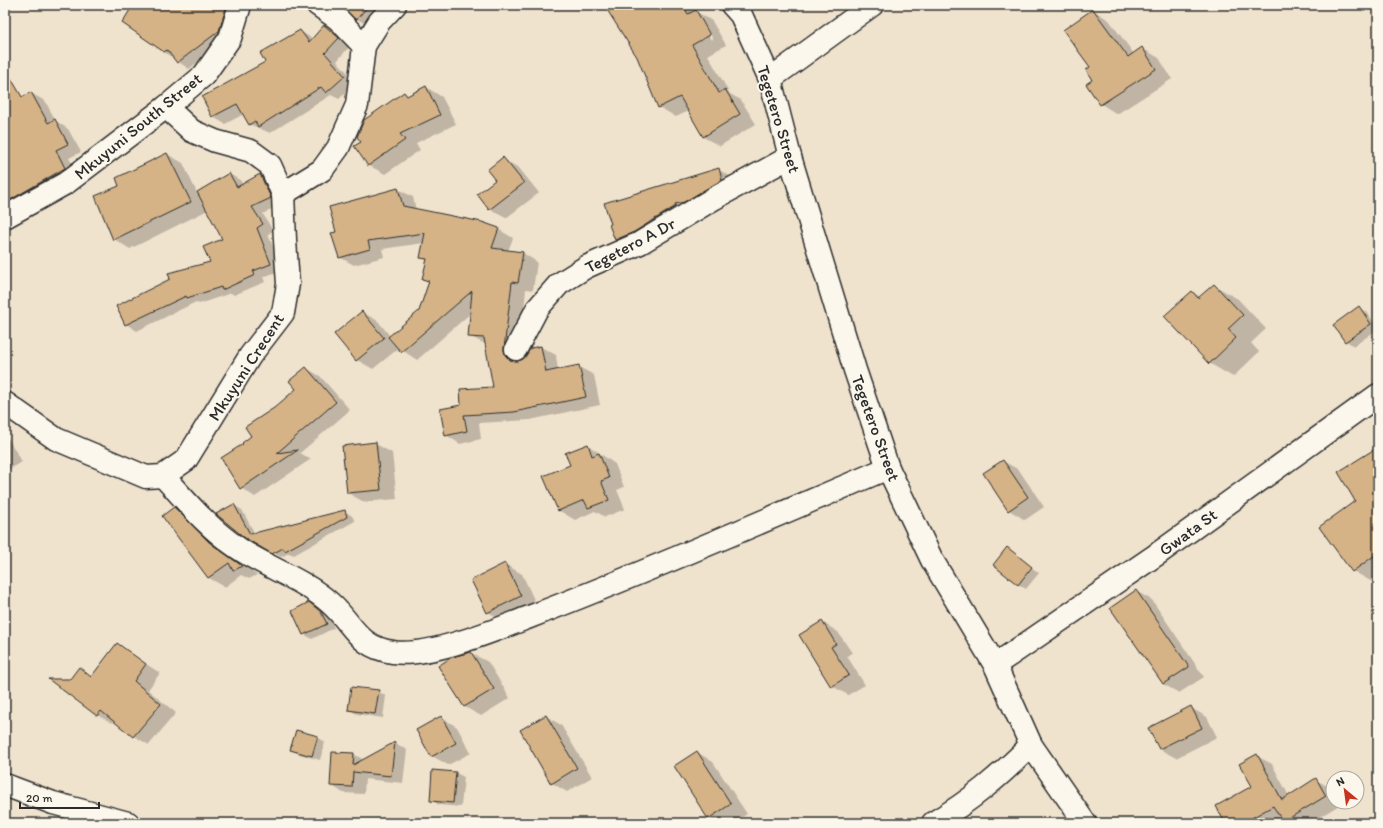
<svg xmlns="http://www.w3.org/2000/svg" width="1383" height="828" font-family="Itim,sans-serif">
  <style>
    .shadow { fill: #0003; fill-rule: evenodd }
    .building { fill: #d5b387; stroke: #2b2b2b }
    .lines { fill: none; stroke-linecap: round; stroke-linejoin: round }
    .minor-casing { stroke: #2b2b2b; stroke-width: 25 }
    .minor { stroke: #fbf7ec; stroke-width: 22 }
    .labels { text-anchor: middle; stroke-width: 4; stroke-linejoin: round; paint-order: stroke }
    .street-label { font-size: 17px; fill: #2b2b2b; stroke: #fbf7ec }
  </style>
  <rect width="100%" height="100%" fill="#f0e3ce"/>
  <filter id="ink" filterUnits="userSpaceOnUse"><feTurbulence type="fractalNoise" baseFrequency=".025" numOctaves="2"/><feDisplacementMap in="SourceGraphic" scale="8" xChannelSelector="R" yChannelSelector="G"/><feConvolveMatrix kernelMatrix="1 2 1 2 8 2 1 2 1" color-interpolation-filters="sRGB"/></filter>
  <g filter="url(#ink)">
    <!-- shadow -->
    <g class="shadow">
      <path d="M 135,5 L 241,5 L 230,37 L 189,69 L 164,52 Z"/>
      <path d="M 341,5 L 388,5 L 373,28 L 357,19 Z"/>
      <path d="M 605,5 L 693,5 L 697,12 L 712,21 L 726,45 L 708,55 L 730,94 L 741,100 L 756,124 L 720,146 L 703,137 L 689,111 L 676,117 L 659,107 L 638,57 ZM 700,20 L 703,22 L 713,39 L 711,40 Z"/>
      <path d="M 1093,10 L 1109,20 L 1134,54 L 1142,48 L 1159,58 L 1172,79 L 1117,114 L 1101,104 L 1092,68 Z"/>
      <path d="M 325,26 L 337,33 L 350,46 L 337,61 L 357,83 L 339,99 L 331,95 L 270,133 L 249,124 L 244,114 L 225,124 L 213,117 L 203,98 L 266,62 L 300,31 L 313,39 Z"/>
      <path d="M 426,87 L 442,97 L 456,124 L 416,143 L 420,150 L 385,174 L 368,165 L 404,93 L 409,96 Z"/>
      <path d="M 31,93 L 45,101 L 56,121 L 68,129 L 81,152 L 69,158 L 79,176 L 5,227 L 5,133 Z"/>
      <path d="M 167,154 L 183,163 L 197,193 L 229,174 L 240,180 L 243,185 L 260,175 L 271,182 L 281,203 L 263,214 L 273,231 L 268,234 L 282,270 L 263,277 L 265,282 L 234,295 L 231,293 L 199,304 L 196,302 L 137,331 L 126,324 L 211,262 L 223,240 L 208,210 L 130,249 L 114,239 L 121,186 Z"/>
      <path d="M 503,159 L 519,168 L 539,193 L 506,218 L 490,209 L 496,180 Z"/>
      <path d="M 719,170 L 735,179 L 632,249 L 616,240 L 610,226 Z"/>
      <path d="M 398,189 L 413,197 L 416,210 L 498,229 L 513,238 L 508,251 L 523,253 L 537,262 L 533,290 L 526,289 L 519,362 L 541,347 L 556,355 L 558,371 L 579,367 L 594,375 L 600,405 L 530,420 L 479,423 L 481,439 L 460,444 L 446,435 L 462,406 L 494,388 L 487,345 L 469,336 L 471,313 L 417,360 L 399,348 L 373,369 L 357,360 L 362,312 L 378,321 L 390,336 L 420,311 L 429,283 L 423,279 L 428,261 L 421,257 L 424,243 L 382,249 L 384,257 L 354,265 L 339,257 L 337,232 L 330,207 Z"/>
      <path d="M 1214,285 L 1238,299 L 1266,329 L 1251,343 L 1259,352 L 1233,377 L 1209,363 L 1192,292 L 1201,297 Z"/>
      <path d="M 1359,308 L 1367,312 L 1378,329 L 1354,346 L 1346,341 Z"/>
      <path d="M 306,368 L 320,376 L 350,410 L 300,453 L 311,459 L 255,497 L 241,488 L 245,444 L 274,409 L 297,389 Z"/>
      <path d="M 5,433 L 22,462 L 5,472 Z"/>
      <path d="M 376,444 L 392,453 L 397,499 L 364,502 L 348,493 Z"/>
      <path d="M 588,445 L 615,464 L 624,487 L 617,490 L 625,509 L 605,517 L 595,511 L 575,520 L 558,510 L 572,466 Z"/>
      <path d="M 1378,448 L 1378,580 L 1374,583 L 1353,571 L 1356,501 Z"/>
      <path d="M 1003,461 L 1019,470 L 1044,507 L 1025,520 L 1009,510 Z"/>
      <path d="M 234,505 L 242,510 L 255,534 L 345,511 L 352,516 L 355,521 L 294,555 L 289,553 L 281,557 L 246,537 Z"/>
      <path d="M 174,508 L 190,517 L 225,552 L 257,575 L 249,579 L 241,575 L 225,587 L 209,578 L 164,516 Z"/>
      <path d="M 1007,548 L 1039,573 L 1026,589 L 1018,584 Z"/>
      <path d="M 505,564 L 522,574 L 537,606 L 504,621 L 488,612 Z"/>
      <path d="M 1136,591 L 1152,600 L 1204,677 L 1179,693 L 1163,684 Z"/>
      <path d="M 309,604 L 329,617 L 334,628 L 312,639 L 304,634 Z"/>
      <path d="M 822,622 L 838,632 L 852,653 L 847,656 L 865,685 L 848,695 L 832,686 Z"/>
      <path d="M 117,645 L 160,673 L 148,690 L 176,713 L 149,745 L 134,736 L 114,720 L 112,723 L 97,715 L 70,680 L 79,669 L 93,677 Z"/>
      <path d="M 471,653 L 488,662 L 510,698 L 481,716 L 465,707 L 439,666 Z"/>
      <path d="M 378,691 L 386,696 L 383,718 L 357,714 L 349,710 Z"/>
      <path d="M 1191,708 L 1207,717 L 1217,737 L 1176,758 L 1159,749 Z"/>
      <path d="M 546,716 L 561,725 L 592,777 L 567,792 L 552,783 Z"/>
      <path d="M 441,717 L 457,727 L 471,753 L 448,765 L 432,756 Z"/>
      <path d="M 317,737 L 325,742 L 320,760 L 299,754 L 291,750 Z"/>
      <path d="M 395,743 L 407,750 L 403,783 L 365,779 L 364,794 L 343,793 L 331,785 L 354,754 L 364,760 Z"/>
      <path d="M 697,752 L 713,762 L 747,814 L 733,823 L 717,823 L 709,818 L 676,766 Z"/>
      <path d="M 1257,756 L 1272,764 L 1289,796 L 1316,780 L 1331,788 L 1333,792 L 1333,802 L 1339,802 L 1341,804 L 1310,823 L 1287,823 L 1282,818 L 1273,823 L 1227,823 L 1253,787 Z"/>
      <path d="M 433,771 L 456,773 L 464,777 L 461,807 L 439,805 L 431,800 Z"/>
    </g>
    <!-- building -->
    <g class="building">
      <path d="M 133,5 L 227,5 L 219,31 L 177,63 L 167,50 L 164,52 L 122,23 Z"/>
      <path d="M 342,5 L 369,5 L 356,20 L 341,6 Z"/>
      <path d="M 604,5 L 683,5 L 688,14 L 696,10 L 710,35 L 692,45 L 719,93 L 725,89 L 740,114 L 703,137 L 680,97 L 658,108 L 637,57 Z"/>
      <path d="M 1093,9 L 1128,57 L 1142,47 L 1156,69 L 1100,105 L 1086,84 L 1092,80 L 1086,70 L 1090,67 L 1063,30 Z"/>
      <path d="M 324,25 L 339,38 L 325,53 L 345,76 L 326,93 L 321,87 L 258,127 L 255,121 L 249,125 L 237,104 L 212,117 L 202,97 L 265,62 L 260,53 L 300,30 L 309,42 Z"/>
      <path d="M 5,68 L 22,97 L 31,92 L 48,123 L 55,119 L 68,144 L 56,150 L 65,168 L 5,203 Z"/>
      <path d="M 426,86 L 440,115 L 400,134 L 405,140 L 368,166 L 354,146 L 361,142 L 357,137 L 364,120 L 404,92 L 407,96 Z"/>
      <path d="M 167,153 L 191,202 L 113,240 L 95,196 L 119,186 L 116,178 Z"/>
      <path d="M 503,157 L 524,183 L 489,210 L 477,194 L 495,180 L 487,170 Z"/>
      <path d="M 719,168 L 722,180 L 684,202 L 675,204 L 676,206 L 634,232 L 615,240 L 609,225 L 611,224 L 604,203 Z"/>
      <path d="M 229,173 L 237,187 L 260,174 L 271,198 L 252,207 L 263,224 L 257,228 L 271,264 L 253,271 L 255,275 L 222,290 L 221,287 L 187,298 L 186,296 L 125,325 L 116,306 L 170,279 L 168,273 L 210,262 L 203,247 L 222,239 L 197,192 Z"/>
      <path d="M 398,188 L 403,206 L 482,222 L 499,228 L 492,248 L 523,252 L 518,283 L 512,282 L 504,349 L 505,355 L 510,360 L 517,361 L 523,359 L 531,348 L 541,346 L 546,372 L 579,365 L 586,397 L 514,412 L 464,415 L 467,431 L 445,436 L 440,409 L 461,405 L 460,389 L 493,387 L 484,338 L 468,337 L 472,291 L 401,352 L 388,337 L 419,311 L 429,281 L 422,279 L 427,259 L 420,258 L 425,233 L 368,241 L 370,249 L 339,258 L 331,233 L 336,232 L 329,207 Z"/>
      <path d="M 1214,284 L 1243,315 L 1228,329 L 1236,338 L 1209,364 L 1164,316 L 1192,291 L 1198,298 Z"/>
      <path d="M 1359,306 L 1371,324 L 1345,342 L 1333,325 Z"/>
      <path d="M 362,311 L 384,338 L 356,361 L 334,334 Z"/>
      <path d="M 306,367 L 336,402 L 277,453 L 298,450 L 240,489 L 221,458 L 243,444 L 242,443 L 251,436 L 245,427 L 274,408 L 296,389 L 289,381 Z"/>
      <path d="M 376,442 L 381,490 L 347,493 L 342,446 Z"/>
      <path d="M 588,444 L 592,456 L 599,453 L 609,478 L 601,481 L 609,500 L 588,508 L 584,500 L 558,511 L 543,476 L 570,465 L 565,453 Z"/>
      <path d="M 1378,447 L 1378,553 L 1352,572 L 1319,527 L 1355,501 L 1338,472 Z"/>
      <path d="M 1003,460 L 1028,497 L 1008,511 L 983,473 Z"/>
      <path d="M 234,504 L 250,534 L 345,510 L 347,517 L 285,551 L 283,548 L 272,554 L 245,538 L 216,514 Z"/>
      <path d="M 174,507 L 209,542 L 242,566 L 233,571 L 229,563 L 208,578 L 162,516 Z"/>
      <path d="M 1007,547 L 1032,567 L 1018,585 L 993,565 Z"/>
      <path d="M 505,563 L 521,596 L 487,613 L 471,580 Z"/>
      <path d="M 1136,590 L 1189,667 L 1163,684 L 1110,608 Z"/>
      <path d="M 309,602 L 321,612 L 327,624 L 303,635 L 292,611 Z"/>
      <path d="M 822,621 L 836,644 L 831,647 L 849,675 L 831,687 L 799,635 Z"/>
      <path d="M 117,643 L 146,664 L 134,681 L 161,704 L 133,737 L 101,711 L 97,716 L 48,679 L 70,679 L 79,667 L 91,677 Z"/>
      <path d="M 471,652 L 494,689 L 464,707 L 438,666 L 452,657 Z"/>
      <path d="M 351,687 L 379,690 L 375,714 L 348,710 Z"/>
      <path d="M 1191,706 L 1202,728 L 1159,749 L 1148,728 Z"/>
      <path d="M 546,715 L 577,768 L 551,784 L 520,730 Z"/>
      <path d="M 441,716 L 456,743 L 431,757 L 416,730 Z"/>
      <path d="M 296,730 L 318,736 L 312,756 L 290,750 Z"/>
      <path d="M 395,742 L 391,776 L 353,772 L 352,787 L 330,786 L 332,752 L 354,753 L 353,765 Z"/>
      <path d="M 697,751 L 731,804 L 708,819 L 674,766 Z"/>
      <path d="M 1257,754 L 1282,800 L 1316,778 L 1326,796 L 1283,822 L 1273,806 L 1243,823 L 1225,823 L 1216,806 L 1252,786 L 1239,764 Z"/>
      <path d="M 432,770 L 456,772 L 453,803 L 430,801 Z"/>
    </g>
    <g class="lines">
      <defs>
        <g id="minor">
          <path d="M 318,5 L 338,19 L 364,46"/>
          <path d="M 732,5 L 741,15 L 770,79 L 790,157 L 855,370 L 888,468 L 932,560 L 995,665 L 1031,745 L 1085,823"/>
          <path d="M 770,79 L 872,5"/>
          <path d="M 283,194 L 322,170 L 338,148 L 357,105 L 364,46 L 379,22 L 395,5"/>
          <path d="M 5,217 L 66,183 L 166,107 L 204,75 L 230,38 L 240,5"/>
          <path d="M 516,349 L 537,309 L 559,284 L 586,267 L 640,243 L 713,199 L 790,157"/>
          <path d="M 5,403 L 56,439 L 146,477 L 163,476 L 186,460 L 250,356 L 283,313 L 288,284 L 285,240 L 283,194 L 270,165 L 251,151 L 215,141 L 192,131 L 166,107"/>
          <path d="M 163,476 C 186,501 209,529 238,548 C 267,568 303,579 330,603 C 353,623 357,647 393,652 C 429,658 498,629 532,616 C 652,570 770,518 888,468"/>
          <path d="M 995,665 L 1156,555 L 1378,395"/>
          <path d="M 5,785 L 53,803 L 128,823"/>
          <path d="M 933,823 C 972,800 999,777 1031,745"/>
        </g>
      </defs>
      <!-- minor casing -->
      <use href="#minor" class="minor-casing"/>
      <!-- minor -->
      <use href="#minor" class="minor"/>
    </g>
  </g>
  <g class="labels">
    <!-- street labels -->
    <g class="street-label">
      <text transform="translate(779 119) rotate(73)" y="6">Tegetero Street</text>
      <text transform="translate(138 126) rotate(-39)" y="6">Mkuyuni South Street</text>
      <text transform="translate(630 245) rotate(-28)" y="6">Tegetero A Dr</text>
      <text transform="translate(246 367) rotate(-57)" y="6">Mkuyuni Crecent</text>
      <text transform="translate(876 428) rotate(70)" y="6">Tegetero Street</text>
      <text transform="translate(1188 532) rotate(-36)" y="6">Gwata St</text>
    </g>
  </g>
  <!-- margin -->
  <rect width="1383" height="828" fill="none" stroke="#fbf7ec" stroke-width="20"/>
  <rect x="10" y="10" width="1363" height="808" fill="none" stroke="#2b2b2b" stroke-width="1.5" filter="url(#ink)"/>
  <!-- north arrow -->
  <g transform="translate(1345 790) rotate(331)"><circle r="19" fill="#fbf7ec" stroke="#a8a59f"/>
  <path d="M0-3L7 15L0 10L-7 15Z" fill="#c8321e"/>
  <text y="-6" font-size="11" font-weight="bold" text-anchor="middle" fill="#2b2b2b">N</text>
  </g>
  <!-- scale -->
  <path d="M20 802v6h79v-6" fill="none" stroke="#2b2b2b" stroke-width="2"/>
  <text x="26" y="802" font-size="12" fill="#2b2b2b" stroke="#fbf7ec" stroke-width="3" paint-order="stroke">20 m</text>
</svg>
